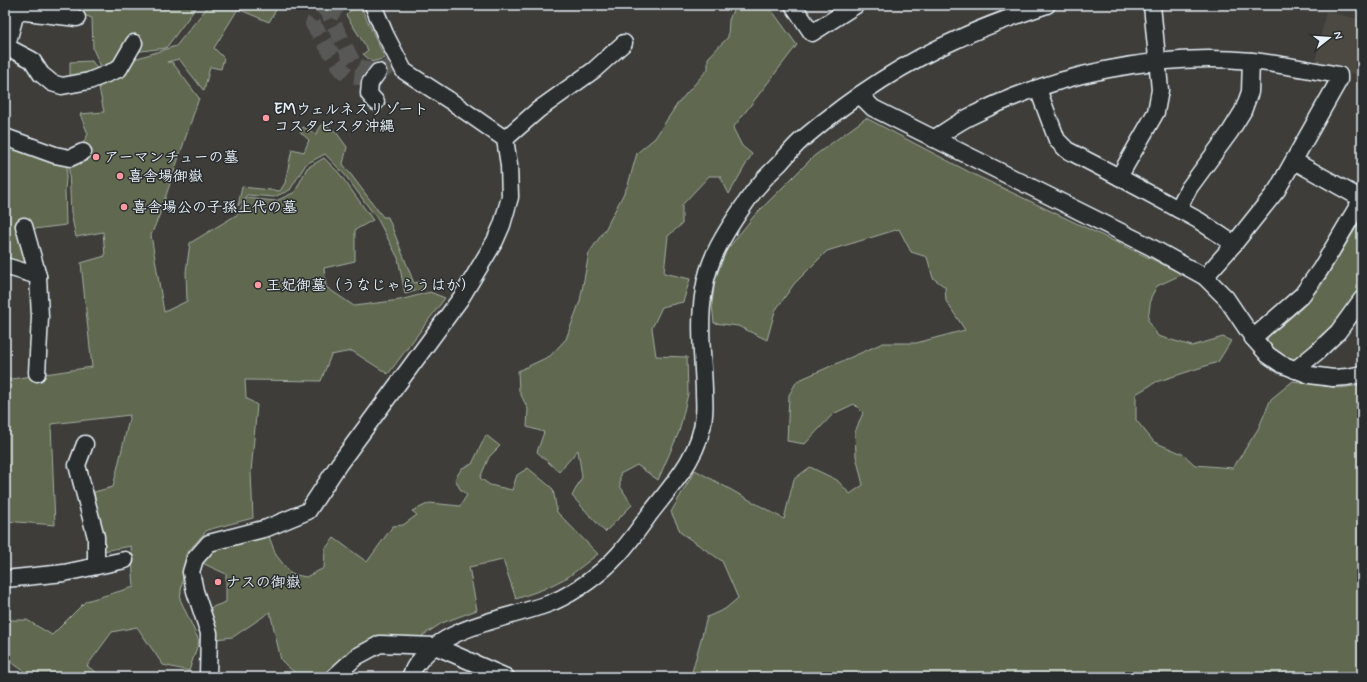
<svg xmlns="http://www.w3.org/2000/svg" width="1367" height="682" font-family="Mynerve,'Klee One',sans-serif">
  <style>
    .built { fill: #4c4842 }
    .green { fill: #61694f; stroke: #a4ada4 }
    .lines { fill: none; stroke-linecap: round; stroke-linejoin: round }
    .minor-tunnel { stroke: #585856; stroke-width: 16; stroke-dasharray: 16 8; stroke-linecap: butt }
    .minor-casing { stroke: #e8f1f8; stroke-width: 19 }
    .minor { stroke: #2a2d2e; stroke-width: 16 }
    .poi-dot { fill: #ff9aa2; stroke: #2a2d2e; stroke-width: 1.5 }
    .labels { text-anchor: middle; stroke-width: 3; stroke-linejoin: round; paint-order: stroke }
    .poi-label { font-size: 15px; font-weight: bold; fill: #e8f1f8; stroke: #2a2d2e; text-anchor: start }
  </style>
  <rect width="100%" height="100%" fill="#3e3d3a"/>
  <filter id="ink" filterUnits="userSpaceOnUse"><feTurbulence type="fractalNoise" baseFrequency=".025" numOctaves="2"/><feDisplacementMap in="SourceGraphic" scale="8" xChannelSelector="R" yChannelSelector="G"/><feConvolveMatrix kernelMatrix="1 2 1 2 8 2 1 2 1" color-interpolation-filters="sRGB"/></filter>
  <g filter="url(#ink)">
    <!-- built -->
    <path class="built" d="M 1326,11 L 1362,20 L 1362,76 L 1315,64 Z"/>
    <!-- green -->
    <g class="green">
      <path d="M 73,5 L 198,5 L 166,48 L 141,51 L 112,66 L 176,46 L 209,5 L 265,5 L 276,10 L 269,22 L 238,9 L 214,48 L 224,58 L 221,69 L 210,67 L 204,91 L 179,59 L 167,62 L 172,62 L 199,98 L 159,216 L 151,235 L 164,312 L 187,301 L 186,272 L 190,243 L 238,214 L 246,198 L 276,201 L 295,192 L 307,168 L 324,158 L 339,173 L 373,220 L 355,230 L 355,261 L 324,268 L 326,287 L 354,306 L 400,300 L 430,292 L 445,298 L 388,374 L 352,351 L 331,355 L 321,381 L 245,380 L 246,398 L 257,405 L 251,472 L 253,518 L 207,530 L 186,554 L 180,599 L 199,641 L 189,671 L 163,665 L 137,627 L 112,632 L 87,666 L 103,677 L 18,677 L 24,671 L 5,658 L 5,620 L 27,620 L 52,635 L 86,601 L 134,587 L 131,546 L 103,551 L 94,492 L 113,487 L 130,415 L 51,424 L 55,525 L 5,521 L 5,380 L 92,367 L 81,263 L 105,256 L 103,232 L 76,237 L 71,213 L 69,170 L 88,134 L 80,114 L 104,112 L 98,83 L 70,81 L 70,62 L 92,61 L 98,70 L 102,69 L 93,49 L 92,18 L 72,11 Z"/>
      <path d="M 360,5 L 385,58 L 372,62 L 363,54 L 368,50 L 346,15 L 351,10 Z"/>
      <path d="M 735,5 L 771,5 L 773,12 L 797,45 L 733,128 L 742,146 L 752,154 L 729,194 L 720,176 L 709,176 L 682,205 L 682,224 L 668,236 L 664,273 L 690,279 L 683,302 L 662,307 L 652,328 L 656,356 L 687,357 L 688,394 L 679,432 L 658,480 L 637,465 L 620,474 L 620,486 L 632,505 L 605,532 L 572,496 L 582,477 L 578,450 L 559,472 L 537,452 L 544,432 L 527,427 L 528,409 L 519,391 L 518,371 L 550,356 L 566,339 L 580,301 L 589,253 L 606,228 L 628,185 L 637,153 L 655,138 L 678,103 L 708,69 L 708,58 L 728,37 L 729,20 Z"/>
      <path d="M 866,118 L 973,174 L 1183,274 L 1157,286 L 1151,297 L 1148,320 L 1158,336 L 1192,346 L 1223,337 L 1231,341 L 1218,362 L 1156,382 L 1136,394 L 1136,420 L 1154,442 L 1183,454 L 1195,465 L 1233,468 L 1258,429 L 1271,399 L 1293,381 L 1339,388 L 1362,385 L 1362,677 L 700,677 L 692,672 L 707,617 L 725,609 L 738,598 L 722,561 L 681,533 L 671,512 L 695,470 L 784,519 L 794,479 L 810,467 L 837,480 L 850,494 L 863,485 L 856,456 L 855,432 L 863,413 L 854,404 L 833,414 L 805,444 L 787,441 L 789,395 L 797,381 L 883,343 L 916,343 L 965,330 L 946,301 L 945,287 L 933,278 L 927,257 L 911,252 L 899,229 L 827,251 L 794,284 L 775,311 L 767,340 L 738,326 L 714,323 L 712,304 L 715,280 L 726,251 L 754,216 L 814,156 Z"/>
      <path d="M 323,123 L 336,132 L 347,147 L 343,164 L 383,217 L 388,217 L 414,283 L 424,281 L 426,288 L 405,294 L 398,258 L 378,220 L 345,175 L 325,154 L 306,164 L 290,190 L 274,197 L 247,195 L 238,206 L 242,187 L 280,191 L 285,183 L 292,149 L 304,152 L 309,140 L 300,132 L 303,127 L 316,134 Z"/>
      <path d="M 5,142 L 68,159 L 65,189 L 66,225 L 26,230 L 27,266 L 5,260 Z"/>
      <path d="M 1362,218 L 1362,288 L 1352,304 L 1337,322 L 1321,339 L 1296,360 L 1291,361 L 1272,347 L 1267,342 L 1268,337 L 1302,308 L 1321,286 Z"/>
      <path d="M 486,435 L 500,446 L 489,457 L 480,478 L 490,485 L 512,490 L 517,475 L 528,468 L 553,489 L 557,512 L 598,554 L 568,577 L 544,589 L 516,599 L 503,560 L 469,567 L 477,610 L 442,623 L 419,638 C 394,635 368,641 348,655 C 340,661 333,670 326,677 L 300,677 L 287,666 L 281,660 L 270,612 L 233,637 L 216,639 L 207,609 L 226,602 L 226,574 L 200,562 L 208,551 L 268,534 L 276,555 L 291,574 L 306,577 L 324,568 L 325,549 L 334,538 L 367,562 L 393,526 L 403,525 L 417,515 L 412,511 L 430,503 L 460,506 L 467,495 L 460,489 L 455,479 L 462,468 L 472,464 Z"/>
    </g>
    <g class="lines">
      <!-- minor-tunnel -->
      <g class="minor-tunnel">
        <path d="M 332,5 C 323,10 318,15 313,24 L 342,70 L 349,76 L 359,77 L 372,75 L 399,62"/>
        <path d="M 338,5 L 330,16 L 353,63 L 364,69 L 376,72"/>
      </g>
      <defs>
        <g id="minor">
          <path d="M 793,5 L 812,33 L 856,5"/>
          <path d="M 17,11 L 77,18"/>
          <path d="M 7,47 L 32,60 L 41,74 L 52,83 L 62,86 L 89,81 L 119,69 L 134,43"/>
          <path d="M 5,52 L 18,5"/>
          <path d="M 1038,89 L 1057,140 L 1067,150 L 1119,177 L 1198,220 L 1234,244"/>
          <path d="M 860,95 L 873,108 L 1149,246 L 1205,277 L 1226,298 L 1253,338 L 1268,355 L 1281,364 L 1310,375 L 1333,378 L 1347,377 L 1362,374"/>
          <path d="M 376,102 L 369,94 L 370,83 L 378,72"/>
          <path d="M 5,137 L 55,155 L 70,158 L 83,152"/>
          <path d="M 505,139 L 538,110 L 594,70 L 624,43"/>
          <path d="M 933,139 C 945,132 957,123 969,117 C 1053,74 1158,52 1252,61 C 1281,64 1310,70 1339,75 L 1339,80 L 1277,190 L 1234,244 L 1205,277"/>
          <path d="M 1294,161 L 1362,199"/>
          <path d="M 1119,177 L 1156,112 L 1160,90 L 1152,5"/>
          <path d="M 1178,209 L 1189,188 L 1230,132 L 1243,111 L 1250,92 L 1251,61"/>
          <path d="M 5,266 L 38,276 L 24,226"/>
          <path d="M 1253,338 L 1302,295 L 1320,270 L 1362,199"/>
          <path d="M 1295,370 L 1317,352 L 1338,332 L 1362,299"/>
          <path d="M 37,373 L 40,317 L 38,276"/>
          <path d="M 85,444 L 77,465 L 96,537 L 96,566"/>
          <path d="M 5,579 L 64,573 L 125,560"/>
          <path d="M 208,677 L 209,633 L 195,591 L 191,572 L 195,559 L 209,543 L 267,528 L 308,511 L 339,464 L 461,298 L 495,241 L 502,225 L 510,197 L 509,165 L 505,139 L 449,100 L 404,71 L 385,34 L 373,5"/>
          <path d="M 334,677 L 356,657 L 380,644 L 435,646 L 506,677"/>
          <path d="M 410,677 C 412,673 414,667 417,664 C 446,624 510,619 553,602 C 576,592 601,574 618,555 C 629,543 639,529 649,515 C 672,485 701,455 704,415 C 705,407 704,398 704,390 C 703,357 698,323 704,290 C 708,259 725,233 742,208 C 748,200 753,191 760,184 C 766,176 774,169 781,162 C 789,153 796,144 805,137 C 851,98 903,63 958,39 C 987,25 1017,15 1047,5"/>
        </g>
      </defs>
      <!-- minor casing -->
      <use href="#minor" class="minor-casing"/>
      <!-- minor -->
      <use href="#minor" class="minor"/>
    </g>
  </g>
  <!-- markers -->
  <g class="poi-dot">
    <circle cx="266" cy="118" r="4"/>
    <circle cx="96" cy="157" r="4"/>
    <circle cx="120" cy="176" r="4"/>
    <circle cx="124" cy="207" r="4"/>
    <circle cx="258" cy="285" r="4"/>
    <circle cx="218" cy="582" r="4"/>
  </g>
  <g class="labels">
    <!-- poi labels -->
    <g class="poi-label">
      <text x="274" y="114">EMウェルネスリゾート<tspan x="274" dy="17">コスタビスタ沖縄</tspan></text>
      <text x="104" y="162">アーマンチューの墓</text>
      <text x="128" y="181">喜舎場御嶽</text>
      <text x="132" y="212">喜舎場公の子孫上代の墓</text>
      <text x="266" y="290">王妃御墓（うなじゃらうはか）</text>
      <text x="226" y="587">ナスの御嶽</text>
    </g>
  </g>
  <!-- margin -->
  <rect width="1367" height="682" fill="none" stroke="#2a2d2e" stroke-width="20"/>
  <rect x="10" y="10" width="1347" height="662" fill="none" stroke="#e8f1f8" stroke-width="1.5" filter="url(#ink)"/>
  <!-- north arrow -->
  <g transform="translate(1329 38) rotate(73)" stroke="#2a2d2e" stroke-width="3" paint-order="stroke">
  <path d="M0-3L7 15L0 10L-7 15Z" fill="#e8f1f8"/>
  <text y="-6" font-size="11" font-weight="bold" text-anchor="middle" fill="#e8f1f8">N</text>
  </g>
</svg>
